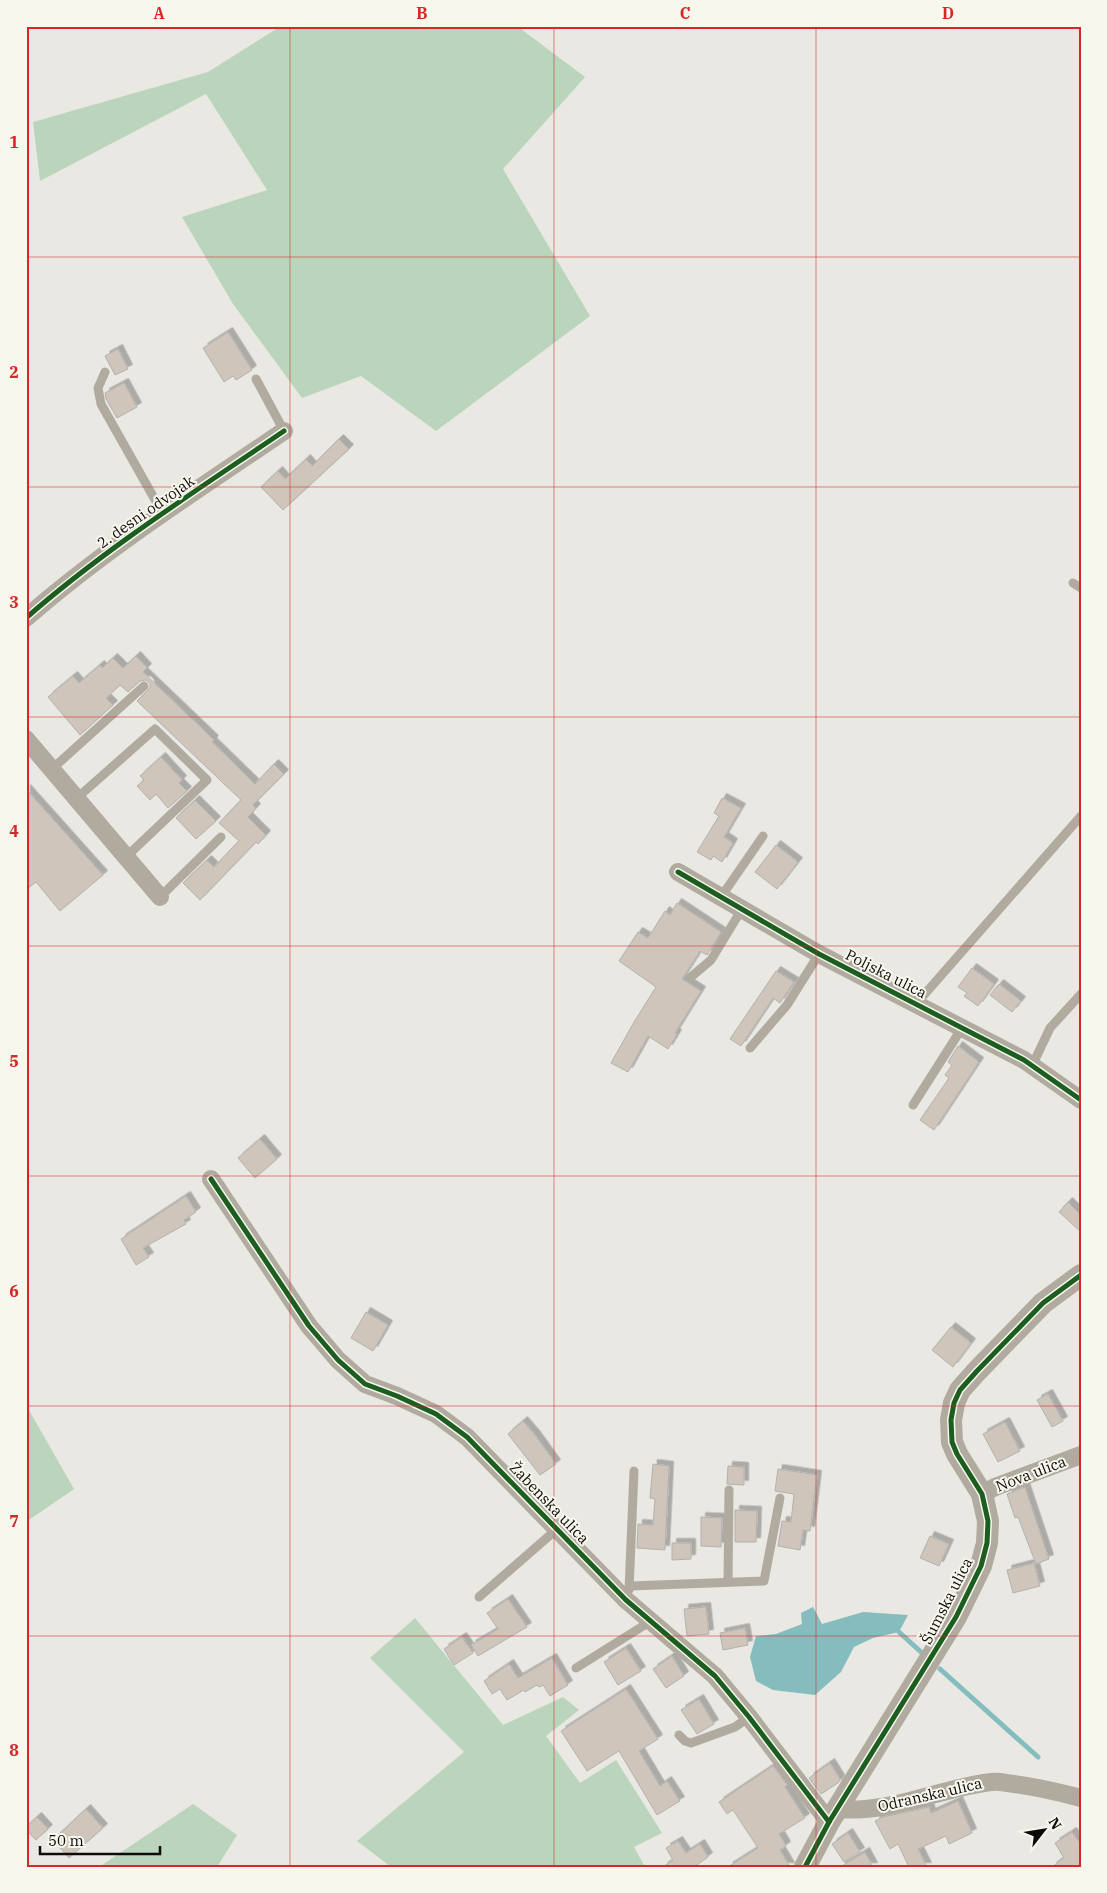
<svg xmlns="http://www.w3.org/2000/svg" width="1107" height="1893" font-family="'IBM Plex Serif',serif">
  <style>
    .green { fill: #bbd5bc }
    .water { fill: #85bdbf }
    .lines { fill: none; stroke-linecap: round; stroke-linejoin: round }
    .stream { stroke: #85bdbf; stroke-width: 5 }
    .building { fill: #cfc5bb; stroke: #b3b1ae; filter: url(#shadow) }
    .service { stroke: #b1ab9f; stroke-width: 9 }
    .minor { stroke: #b1ab9f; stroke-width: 18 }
    .tertiary { stroke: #b1ab9f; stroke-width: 22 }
    .cycleway-casing { stroke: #f8f7ee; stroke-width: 8 }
    .cycleway { stroke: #1b5e20; stroke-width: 5 }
    .grid { fill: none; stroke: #d62828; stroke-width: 1; stroke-opacity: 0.55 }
    .labels { text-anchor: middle; stroke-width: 4; stroke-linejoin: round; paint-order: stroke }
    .street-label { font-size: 15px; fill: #0c0b09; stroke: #f8f7ee }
    .neatline { fill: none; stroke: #d62828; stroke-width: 2 }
    .grid-label { font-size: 16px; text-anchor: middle; font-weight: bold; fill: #d62828 }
  </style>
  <defs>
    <filter id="shadow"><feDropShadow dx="4.5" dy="-4.5" stdDeviation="0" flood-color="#0004"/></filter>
  </defs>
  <rect width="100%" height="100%" fill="#e9e8e3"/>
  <!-- green -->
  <g class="green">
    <path d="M 281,26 L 517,26 L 585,77 L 503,169 L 590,316 L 436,431 L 361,376 L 302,398 L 233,304 L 182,217 L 267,190 L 206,94 L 40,181 L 33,122 L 208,72 Z"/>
    <path d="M 26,1405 L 74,1489 L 26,1522 Z"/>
    <path d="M 415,1618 L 503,1725 L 563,1697 L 579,1710 L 546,1736 L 580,1783 L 616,1760 L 662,1833 L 634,1847 L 645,1867 L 391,1867 L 357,1841 L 464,1752 L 370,1658 Z"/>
    <path d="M 193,1804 L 237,1835 L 217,1867 L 99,1867 Z"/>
  </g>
  <!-- water -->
  <path class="water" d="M 813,1607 L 822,1624 L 863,1612 L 908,1615 L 899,1632 L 873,1638 L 854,1647 L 841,1672 L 815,1695 L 773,1690 L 756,1681 L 750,1657 L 756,1636 L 776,1634 L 802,1624 L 801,1613 Z"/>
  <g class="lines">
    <!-- stream -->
    <g class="stream">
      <path d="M 899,1632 L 922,1653"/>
      <path d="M 940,1669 L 1038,1757"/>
    </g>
  </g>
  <!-- building -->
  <g class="building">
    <path d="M 228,332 L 252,370 L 236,380 L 233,376 L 224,382 L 203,348 Z"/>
    <path d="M 118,349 L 128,369 L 115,375 L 105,356 Z"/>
    <path d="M 124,383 L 137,407 L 117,418 L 106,399 L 105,393 Z"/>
    <path d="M 339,439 L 349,449 L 283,510 L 261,487 L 278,471 L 285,479 L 306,459 L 312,466 Z"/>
    <path d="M 136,656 L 147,668 L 143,672 L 214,740 L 212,742 L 255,784 L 274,764 L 284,774 L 253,805 L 256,808 L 248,817 L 266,835 L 258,844 L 256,842 L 200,900 L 183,883 L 207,860 L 214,867 L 239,841 L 219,823 L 241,800 L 137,701 L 150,688 L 150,684 L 146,680 L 140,681 L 128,692 L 120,685 L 106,698 L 113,705 L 80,735 L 48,697 L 73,676 L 79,683 L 100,665 L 102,668 L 113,658 L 123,668 Z"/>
    <path d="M 161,757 L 182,780 L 179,783 L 187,791 L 168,808 L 156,794 L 150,800 L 137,786 L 144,780 L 140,776 Z"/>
    <path d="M 26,789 L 103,875 L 60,911 L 36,882 L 26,890 Z"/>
    <path d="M 722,798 L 741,808 L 724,837 L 733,843 L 722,862 L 713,856 L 711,860 L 697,852 L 719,816 L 714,813 Z"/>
    <path d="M 195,800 L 216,821 L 196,839 L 176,818 Z"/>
    <path d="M 776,845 L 798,862 L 777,889 L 755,872 Z"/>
    <path d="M 677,903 L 721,932 L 707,955 L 700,951 L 682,979 L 701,991 L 675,1033 L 677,1034 L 668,1049 L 648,1036 L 628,1072 L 611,1063 L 634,1022 L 656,987 L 619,961 L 638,932 L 648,938 L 665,911 L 670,915 Z"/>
    <path d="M 972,968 L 994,984 L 978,1006 L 964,996 L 967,993 L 958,987 Z"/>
    <path d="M 776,971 L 794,982 L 780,1003 L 773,998 L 741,1046 L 730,1039 Z"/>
    <path d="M 999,984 L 1021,1001 L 1012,1012 L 990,995 Z"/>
    <path d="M 958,1046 L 979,1062 L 934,1130 L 920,1120 L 949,1078 L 945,1075 L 952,1065 L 948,1062 Z"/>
    <path d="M 260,1139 L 277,1159 L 255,1178 L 238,1158 Z"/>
    <path d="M 186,1196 L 196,1212 L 184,1220 L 186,1224 L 143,1248 L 149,1257 L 136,1265 L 121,1239 Z"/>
    <path d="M 1068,1202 L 1081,1215 L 1081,1232 L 1059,1212 Z"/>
    <path d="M 366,1312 L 388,1325 L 373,1351 L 351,1338 Z"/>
    <path d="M 951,1327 L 971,1343 L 953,1367 L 932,1350 Z"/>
    <path d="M 1048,1394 L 1063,1421 L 1052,1427 L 1037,1400 Z"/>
    <path d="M 523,1421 L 535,1435 L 556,1464 L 540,1475 L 508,1434 Z"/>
    <path d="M 1005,1422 L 1020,1451 L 998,1462 L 983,1434 Z"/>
    <path d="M 653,1464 L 669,1466 L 665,1550 L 637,1548 L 638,1524 L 653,1525 L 655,1499 L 650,1498 Z"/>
    <path d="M 728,1466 L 744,1467 L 744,1485 L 727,1484 Z"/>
    <path d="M 778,1469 L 817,1475 L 810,1531 L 803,1530 L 800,1550 L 778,1546 L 782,1521 L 791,1522 L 794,1494 L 775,1491 Z"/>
    <path d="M 1025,1487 L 1049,1559 L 1036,1564 L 1018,1517 L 1015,1518 L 1007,1494 Z"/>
    <path d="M 735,1510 L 757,1511 L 756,1542 L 735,1542 Z"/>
    <path d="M 701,1517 L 722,1518 L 721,1547 L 701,1546 Z"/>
    <path d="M 930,1536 L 949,1544 L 939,1566 L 920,1558 Z"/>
    <path d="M 672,1543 L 691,1543 L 691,1559 L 672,1560 Z"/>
    <path d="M 1034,1563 L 1040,1586 L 1013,1593 L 1007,1570 Z"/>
    <path d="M 508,1599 L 527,1627 L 478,1656 L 471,1645 L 498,1629 L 487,1613 Z"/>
    <path d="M 706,1607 L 709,1634 L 687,1636 L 684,1609 Z"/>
    <path d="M 745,1628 L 748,1645 L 723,1650 L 720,1633 Z"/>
    <path d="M 462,1637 L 473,1653 L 454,1665 L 444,1649 Z"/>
    <path d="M 626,1648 L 641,1671 L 618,1685 L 604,1662 Z"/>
    <path d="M 672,1656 L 684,1676 L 666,1688 L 653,1669 Z"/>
    <path d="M 552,1658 L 568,1685 L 550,1696 L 543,1685 L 539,1687 L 537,1685 L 525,1692 L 524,1690 L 507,1700 L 500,1689 L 492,1694 L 484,1681 L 509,1664 L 518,1678 Z"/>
    <path d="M 626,1689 L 658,1739 L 639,1751 L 660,1786 L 667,1781 L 680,1801 L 657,1815 L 619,1751 L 587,1771 L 561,1731 Z"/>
    <path d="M 699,1699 L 714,1724 L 697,1734 L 681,1710 Z"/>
    <path d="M 830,1763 L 840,1779 L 838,1783 L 821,1794 L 809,1778 Z"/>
    <path d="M 773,1766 L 787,1785 L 785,1787 L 805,1818 L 779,1834 L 786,1846 L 780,1850 L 790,1867 L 728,1867 L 758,1848 L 733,1810 L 727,1814 L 719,1802 Z"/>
    <path d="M 958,1801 L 972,1833 L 949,1844 L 946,1836 L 918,1849 L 927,1867 L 909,1867 L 898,1844 L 890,1849 L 875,1821 L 883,1817 L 929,1807 L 931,1813 Z"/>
    <path d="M 86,1809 L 103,1828 L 69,1858 L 53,1840 Z"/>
    <path d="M 37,1817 L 48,1829 L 36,1840 L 26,1830 L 26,1827 Z"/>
    <path d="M 1072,1832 L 1081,1845 L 1081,1867 L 1052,1867 L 1064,1858 L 1055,1843 Z"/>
    <path d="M 848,1833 L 860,1852 L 844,1862 L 832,1844 Z"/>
    <path d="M 678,1841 L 686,1853 L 700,1844 L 708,1857 L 694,1867 L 663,1867 L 673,1860 L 666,1848 Z"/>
    <path d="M 865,1852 L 873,1867 L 840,1867 Z"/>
  </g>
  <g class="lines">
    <!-- service -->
    <g class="service">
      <path d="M 105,372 L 98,388 L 101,404 L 163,514"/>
      <path d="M 256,379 L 284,431"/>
      <path d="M 1073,583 L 1081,588"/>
      <path d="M 52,769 L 144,686"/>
      <path d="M 77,798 L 155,729 L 207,780 L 126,857"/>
      <path d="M 160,897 L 221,837"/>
      <path d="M 721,897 L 763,836"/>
      <path d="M 691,977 L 711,960 L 742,909"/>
      <path d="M 916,1004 L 1081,816"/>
      <path d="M 750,1048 L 787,1005 L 819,954"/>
      <path d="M 1032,1066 L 1050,1028 L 1081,994"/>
      <path d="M 913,1105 L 962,1028"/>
      <path d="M 728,1582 L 729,1490"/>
      <path d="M 631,1586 L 764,1581 L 780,1498"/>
      <path d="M 629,1590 L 634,1471"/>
      <path d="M 479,1597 L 557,1529"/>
      <path d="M 576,1668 L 651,1621"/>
      <path d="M 679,1735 L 685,1741 L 691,1743 L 735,1727 L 749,1717"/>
    </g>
    <!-- minor -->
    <g class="minor">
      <path d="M 26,618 C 106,548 196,491 284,431"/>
      <path d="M 26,739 L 160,897"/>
      <path d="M 678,872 L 819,954 L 1024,1060 L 1081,1100"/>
      <path d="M 211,1179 L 309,1326 L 338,1360 L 365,1384 L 397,1396 L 436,1414 L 467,1437 L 626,1600 L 715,1676 L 749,1717 L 829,1822"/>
      <path d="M 982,1494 L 995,1487 L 1081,1455"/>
      <path d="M 838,1809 C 890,1814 940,1788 991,1782 C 998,1781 1006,1783 1014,1784 C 1037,1787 1058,1792 1081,1798"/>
    </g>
    <!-- tertiary -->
    <path class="tertiary" d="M 805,1867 L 829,1822 L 956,1617 L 981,1566 L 987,1543 L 988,1521 L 982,1494 L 957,1454 L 952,1442 L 951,1420 L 954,1403 L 960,1390 L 977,1371 L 1043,1303 L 1081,1275"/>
    <defs>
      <g id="cycleway">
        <path d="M 26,618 C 106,548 196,491 284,431"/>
        <path d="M 678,872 L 819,954 L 1024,1060 L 1081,1100"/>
        <path d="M 211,1179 L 309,1326 L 338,1360 L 365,1384 L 397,1396 L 436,1414 L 467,1437 L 626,1600 L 715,1676 L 749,1717 L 829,1822"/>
        <path d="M 805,1867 L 829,1822 L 956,1617 L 981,1566 L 987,1543 L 988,1521 L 982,1494 L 957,1454 L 952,1442 L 951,1420 L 954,1403 L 960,1390 L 977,1371 L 1043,1303 L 1081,1275"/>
      </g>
    </defs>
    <!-- cycleway casing -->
    <use href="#cycleway" class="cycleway-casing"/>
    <!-- cycleway -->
    <use href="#cycleway" class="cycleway"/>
  </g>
  <!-- grid -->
  <path class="grid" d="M 290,26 L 290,1867M 554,26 L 554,1867M 816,26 L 816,1867M 26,257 L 1081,257M 26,487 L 1081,487M 26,717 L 1081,717M 26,946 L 1081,946M 26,1176 L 1081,1176M 26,1406 L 1081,1406M 26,1636 L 1081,1636"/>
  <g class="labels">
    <!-- street labels -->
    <g class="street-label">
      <text transform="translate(146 512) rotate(-35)" y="5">2. desni odvojak</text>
      <text transform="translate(886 974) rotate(27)" y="5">Poljska ulica</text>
      <text transform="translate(1031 1474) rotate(-21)" y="5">Nova ulica</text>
      <text transform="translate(549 1503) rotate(46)" y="5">Žabenska ulica</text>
      <text transform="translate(947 1601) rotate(-63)" y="5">Šumska ulica</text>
      <text transform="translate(930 1795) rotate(-13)" y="5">Odranska ulica</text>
    </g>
  </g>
  <!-- border -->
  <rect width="1107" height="1893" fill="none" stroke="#f8f7ee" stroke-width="55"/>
  <!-- north arrow -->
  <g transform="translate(1044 1830) rotate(59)" stroke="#f8f7ee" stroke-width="4" paint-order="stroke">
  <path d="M0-4L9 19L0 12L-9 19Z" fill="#0c0b09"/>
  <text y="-8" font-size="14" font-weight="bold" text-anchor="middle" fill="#0c0b09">N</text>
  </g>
  <!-- scale -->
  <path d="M40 1846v8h120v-8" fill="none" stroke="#0c0b09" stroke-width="2.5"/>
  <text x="48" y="1846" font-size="15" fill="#0c0b09" stroke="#f8f7ee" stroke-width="4" paint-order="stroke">50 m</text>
  <rect x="28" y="28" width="1052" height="1838" class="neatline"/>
  <g class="grid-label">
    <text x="159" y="19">A</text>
    <text x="422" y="19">B</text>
    <text x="685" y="19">C</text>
    <text x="948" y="19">D</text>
    <text x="14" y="148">1</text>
    <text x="14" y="378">2</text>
    <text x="14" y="608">3</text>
    <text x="14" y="837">4</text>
    <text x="14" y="1067">5</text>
    <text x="14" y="1297">6</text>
    <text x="14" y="1527">7</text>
    <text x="14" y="1756">8</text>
  </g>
</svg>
